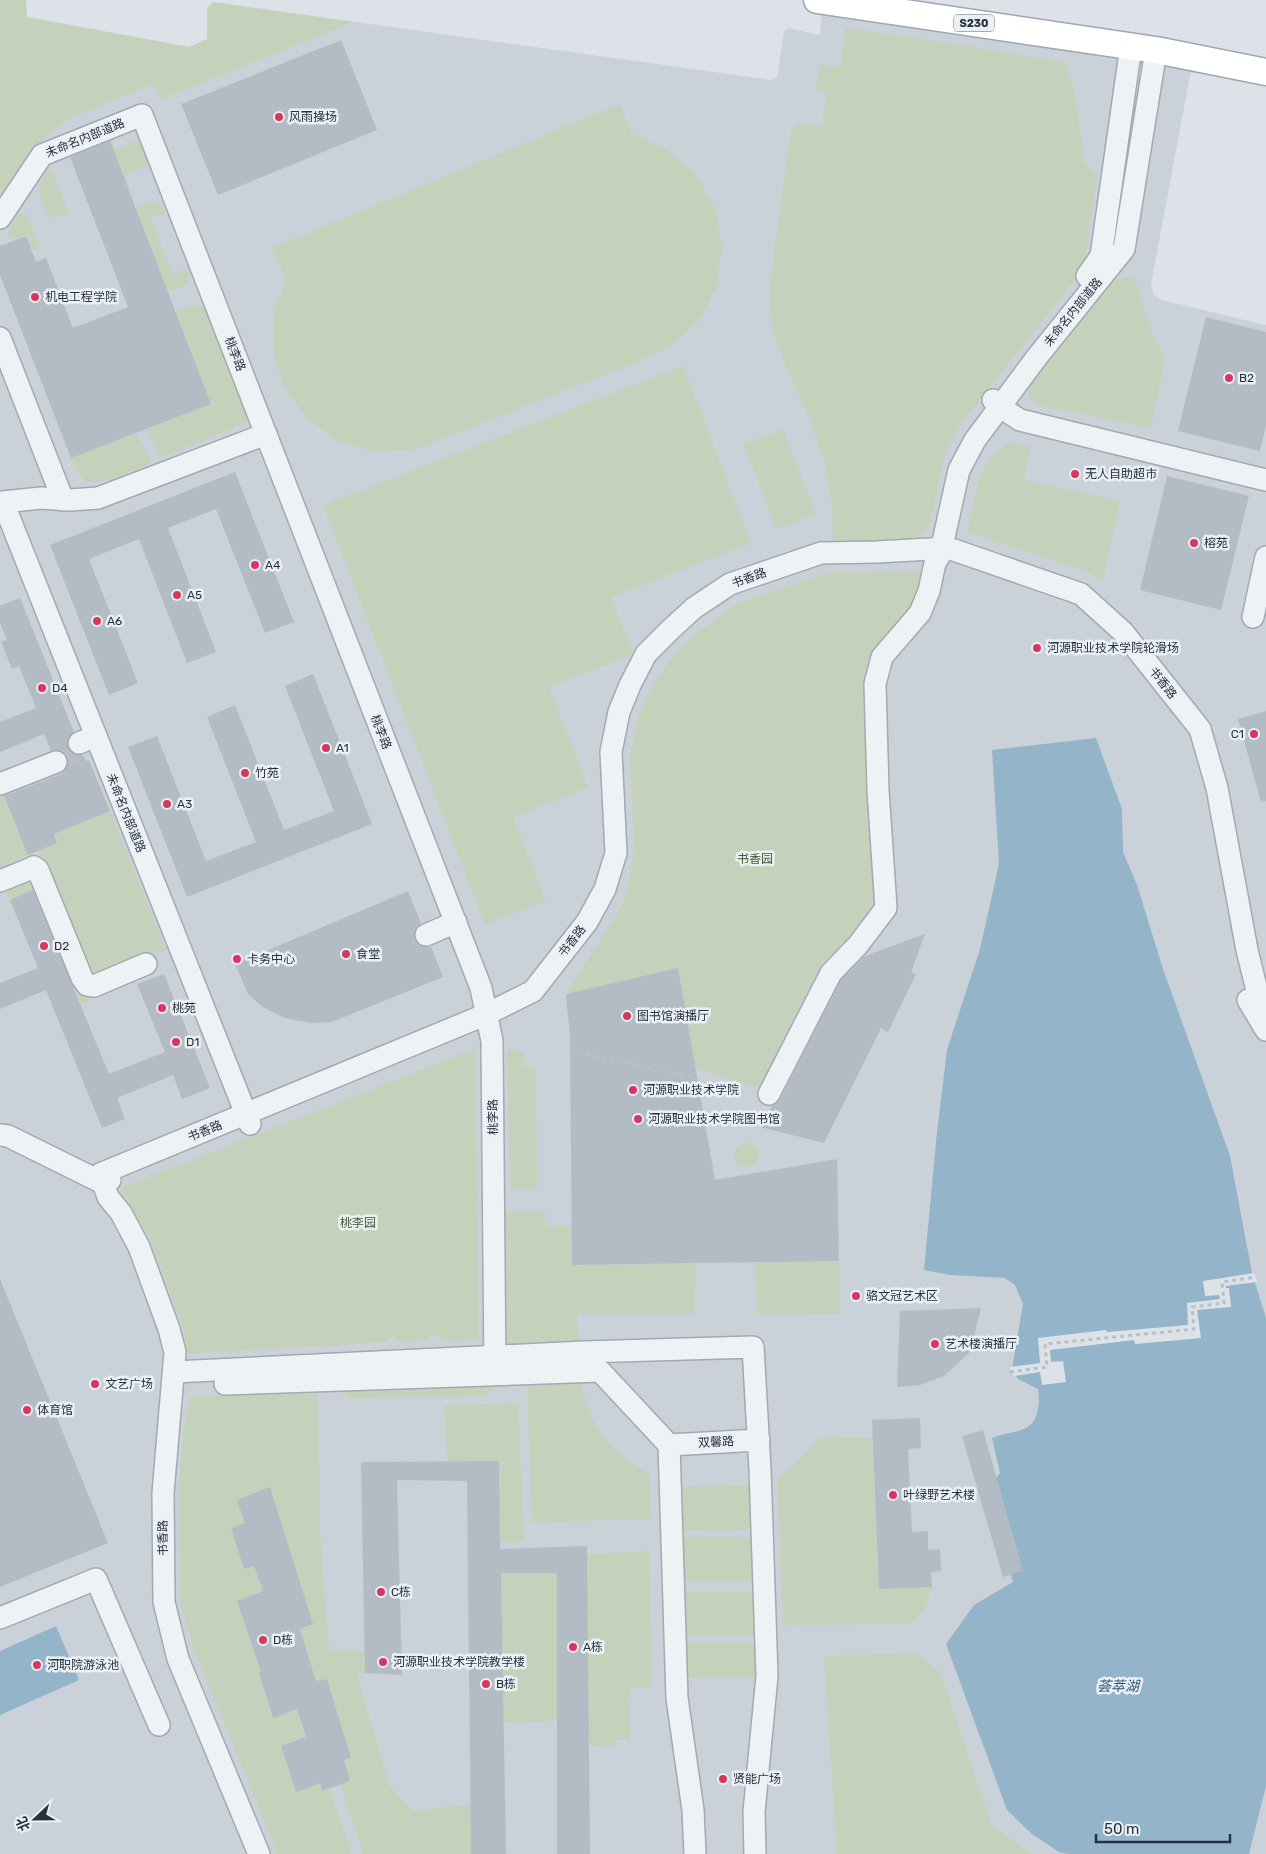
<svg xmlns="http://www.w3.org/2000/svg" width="1266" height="1854" font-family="Rubik,'Noto Sans SC',sans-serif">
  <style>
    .built { fill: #cad1d9 }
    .green { fill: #c4d2bc }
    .water { fill: #94b4ca }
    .pier { fill: #dce2e7 }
    .building { fill: #b3bbc4 }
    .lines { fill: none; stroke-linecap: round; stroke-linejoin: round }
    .minor-tunnel { stroke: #b7bfc5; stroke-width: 21; stroke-dasharray: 21 11; stroke-linecap: butt }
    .minor-casing { stroke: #a1a9b1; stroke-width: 24 }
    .major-casing { stroke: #9ba7b4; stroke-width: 29 }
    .path { stroke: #bac0c5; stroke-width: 3; stroke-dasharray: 4 4; stroke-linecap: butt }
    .minor { stroke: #eff2f5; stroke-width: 21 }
    .major { stroke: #fff; stroke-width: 26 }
    .poi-dot { fill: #d63761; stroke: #ebf0f5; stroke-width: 2 }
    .labels { text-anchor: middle; stroke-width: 5; stroke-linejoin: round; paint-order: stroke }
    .shield { fill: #ebf0f5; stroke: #606a75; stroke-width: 1 }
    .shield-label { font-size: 11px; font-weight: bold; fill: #25313e }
    .poi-label { font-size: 12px; fill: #25313e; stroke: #ebf0f5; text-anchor: start }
    .street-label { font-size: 12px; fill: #25313e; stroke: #ebf0f5 }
    .park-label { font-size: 12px; fill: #3e5b31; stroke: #ebf0f5 }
    .water-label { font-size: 14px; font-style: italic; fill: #2d5575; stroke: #ebf0f5 }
  </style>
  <rect width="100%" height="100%" fill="#dce2e7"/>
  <!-- built -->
  <path class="built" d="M 0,0 L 26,0 L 27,17 L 189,47 L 207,39 L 207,9 L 213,2 L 771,80 L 777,77 L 784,31 L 788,28 L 820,35 L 822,12 L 1191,70 L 1151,284 L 1153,294 L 1161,300 L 1266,325 L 1266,1854 L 0,1854 Z"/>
  <!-- green -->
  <g class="green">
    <path d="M 0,0 L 26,0 L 27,17 L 189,47 L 207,39 L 207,9 L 213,2 L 353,22 L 160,100 L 153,84 L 64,121 L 43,140 L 0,204 Z"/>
    <path d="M 846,27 L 1065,62 L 1075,95 L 1085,164 L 1097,176 L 1084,268 L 959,426 L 945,454 L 930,524 L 916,540 L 860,544 L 833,543 L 832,503 L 824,459 L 806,410 L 786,367 L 771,323 L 770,282 L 791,131 L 800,123 L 822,127 L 826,93 L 815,91 L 820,64 L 840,68 Z"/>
    <path d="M 620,104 L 632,134 L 668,150 L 697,176 L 716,210 L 722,248 L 717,286 L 698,321 L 670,347 L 635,363 L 414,450 L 375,452 L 338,441 L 307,418 L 284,387 L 273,349 L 274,310 L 286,280 L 272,248 Z"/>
    <path d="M 110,136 L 116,149 L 140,139 L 150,164 L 125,175 L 130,188 L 128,189 L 108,137 Z"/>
    <path d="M 52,169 L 69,214 L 58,217 L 48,216 L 38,191 L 46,172 Z"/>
    <path d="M 153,201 L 162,205 L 165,213 L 151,219 L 173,274 L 187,269 L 190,275 L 186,285 L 168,292 L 136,208 Z"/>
    <path d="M 18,214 L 26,214 L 40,248 L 32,251 L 26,235 L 14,239 L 7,235 Z"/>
    <path d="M 1134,276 L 1150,329 L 1165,358 L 1151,428 L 1036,404 L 1030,397 L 1026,388 L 1101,289 L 1115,280 Z"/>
    <path d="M 194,305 L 206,308 L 247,415 L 246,423 L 163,457 L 160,455 L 147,429 L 211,404 L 176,312 Z"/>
    <path d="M 683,366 L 751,543 L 611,597 L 633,654 L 549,687 L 588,788 L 513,817 L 546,901 L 485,924 L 323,505 Z"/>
    <path d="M 783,429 L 816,514 L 776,529 L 744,444 Z"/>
    <path d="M 137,433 L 151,461 L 149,464 C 134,469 96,490 83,479 C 78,475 74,464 71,458 Z"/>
    <path d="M 1008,442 L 1031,446 L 1024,480 L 1120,501 L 1103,581 L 1087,571 L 967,532 L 980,475 L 990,458 Z"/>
    <path d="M 925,571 L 912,609 L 876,653 L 878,900 L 869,920 L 842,952 L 823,960 L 758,1088 L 695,1067 L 678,968 L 566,994 L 615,917 L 627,894 L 634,847 L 630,755 L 639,715 L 656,681 L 673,656 L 692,636 L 737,604 L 779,589 L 830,572 Z"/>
    <path d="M 2,792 L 28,855 L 0,867 L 0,793 Z"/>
    <path d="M 110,811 L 166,950 L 92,981 L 38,851 L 57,843 L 54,834 Z"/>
    <path d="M 38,875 L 89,1001 L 81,1004 L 35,890 L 10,900 L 5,888 Z"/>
    <path d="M 475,1049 L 479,1340 L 442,1341 L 440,1337 L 435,1335 L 430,1336 L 429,1340 L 400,1341 L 393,1336 L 389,1338 L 388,1342 L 187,1354 L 184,1330 L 149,1237 L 120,1188 Z"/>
    <path d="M 514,1049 L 523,1052 L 523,1065 L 536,1069 L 537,1189 L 510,1190 L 507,1050 Z"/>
    <circle cx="746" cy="1155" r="12"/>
    <path d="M 505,1211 L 545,1211 L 545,1226 L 572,1226 L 573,1265 L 696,1264 L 694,1314 L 577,1314 L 578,1347 L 507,1351 Z"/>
    <path d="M 839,1261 L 840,1313 L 757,1314 L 755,1263 Z"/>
    <path d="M 580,1377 C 589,1425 606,1449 649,1473 L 651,1519 L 532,1522 L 527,1378 Z"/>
    <path d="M 492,1381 L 493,1388 L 485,1396 L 352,1399 L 347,1396 L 345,1390 Z"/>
    <path d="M 318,1394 L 320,1533 L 329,1650 L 365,1651 L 365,1673 L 357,1676 L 390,1787 L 413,1811 L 471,1804 L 471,1854 L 364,1854 L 340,1785 L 350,1781 L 347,1770 L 327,1766 L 351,1758 L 327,1679 L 316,1681 L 300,1629 L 237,1500 L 245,1523 L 231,1528 L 244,1569 L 254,1566 L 263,1591 L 237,1601 L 253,1648 L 285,1664 L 259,1674 L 273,1718 L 297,1709 L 306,1737 L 281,1747 L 296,1792 L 320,1783 L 322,1791 L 329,1788 L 352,1854 L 278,1854 L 193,1647 L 180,1602 L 179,1488 L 184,1426 L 190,1396 Z"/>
    <path d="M 518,1403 L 524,1541 L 500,1542 L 499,1461 L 447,1462 L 445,1405 Z"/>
    <path d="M 872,1437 L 879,1589 L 932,1587 L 925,1608 L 910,1624 L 783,1625 L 777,1480 L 821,1438 Z"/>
    <path d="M 752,1485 L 753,1529 L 678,1531 L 677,1487 Z"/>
    <path d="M 680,1537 L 756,1537 L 757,1582 L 680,1582 Z"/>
    <path d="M 649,1551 L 652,1687 L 629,1689 L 630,1740 L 615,1740 L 615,1746 L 589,1745 L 587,1554 Z"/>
    <path d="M 501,1573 L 557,1573 L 557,1720 L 504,1723 Z"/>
    <path d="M 681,1592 L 756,1592 L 758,1636 L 683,1635 Z"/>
    <path d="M 682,1642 L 758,1643 L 759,1678 L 683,1678 Z"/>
    <path d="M 917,1654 L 940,1672 L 991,1824 L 1031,1854 L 837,1854 L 824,1656 Z"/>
  </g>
  <!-- water -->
  <g class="water">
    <path d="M 1096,738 L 1122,809 L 1123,852 L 1137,885 L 1163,969 L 1230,1156 L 1252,1273 L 1266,1318 L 1266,1786 L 1249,1854 L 1069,1854 L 1059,1852 L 1032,1834 L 1007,1810 L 946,1644 L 974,1605 L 1013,1582 L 986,1491 L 1000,1473 L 992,1438 C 1002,1434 1016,1433 1026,1428 C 1039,1422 1040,1401 1038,1389 L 1018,1379 L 1012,1369 L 1023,1304 L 1015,1285 L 1005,1278 L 950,1275 L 924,1270 L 937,1132 L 947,1050 L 980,949 L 999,864 L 992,750 Z"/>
    <path d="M 56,1626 L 79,1680 L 0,1715 L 0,1651 Z"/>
  </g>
  <!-- pier -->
  <path class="pier" d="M 1254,1273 L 1257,1282 L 1226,1286 L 1226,1288 L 1229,1288 L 1231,1307 L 1197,1310 L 1201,1338 L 1135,1344 L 1134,1340 L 1050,1350 L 1051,1362 L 1063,1361 L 1066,1382 L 1042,1385 L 1040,1372 L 1014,1376 L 1010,1370 L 1010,1367 L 1040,1363 L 1038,1338 L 1106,1330 L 1107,1332 L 1188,1325 L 1187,1303 L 1220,1299 L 1219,1295 L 1205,1296 L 1203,1281 Z"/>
  <!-- building -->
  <g class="building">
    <path d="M 341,40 L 377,130 L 218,195 L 181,104 Z"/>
    <path d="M 110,141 L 211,404 L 71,458 L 0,275 L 0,246 L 26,236 L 36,262 L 46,258 L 73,328 L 128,307 L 70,157 Z"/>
    <path d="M 1206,317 L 1266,332 L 1266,425 L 1260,451 L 1178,431 Z"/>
    <path d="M 235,472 L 294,622 L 265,633 L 216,509 L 168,528 L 216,652 L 187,663 L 139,539 L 89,559 L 138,683 L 109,695 L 50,545 Z"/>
    <path d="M 1167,476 L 1249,496 L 1221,610 L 1140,590 Z"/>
    <path d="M 20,598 L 74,732 L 69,736 L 67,741 L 68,748 L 72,753 L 77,755 L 83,755 L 86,761 L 89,760 L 110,811 L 54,834 L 57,843 L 28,855 L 4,796 L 61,774 L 66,769 L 68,763 L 67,757 L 63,752 L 57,750 L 51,751 L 44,734 L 0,752 L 0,722 L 36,708 L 19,666 L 12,669 L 1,642 L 7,640 L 0,623 L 0,606 Z"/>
    <path d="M 313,674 L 372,824 L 187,897 L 128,747 L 157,736 L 206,861 L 256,842 L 207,717 L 235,705 L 284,830 L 334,811 L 285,686 Z"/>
    <path d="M 1266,711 L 1266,801 L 1261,802 L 1238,719 Z"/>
    <path d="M 33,890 L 109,1074 L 165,1052 L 137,984 L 164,974 L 210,1088 L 182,1099 L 173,1075 L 117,1098 L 125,1119 L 102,1128 L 46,990 L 0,1009 L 0,983 L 38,968 L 10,900 Z"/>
    <path d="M 408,891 L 421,923 L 416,928 L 414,934 L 414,940 L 419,945 L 425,947 L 431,947 L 443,977 L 332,1022 L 310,1023 L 285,1018 L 264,1008 L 248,994 L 235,964 Z"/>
    <path d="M 925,934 L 911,972 L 916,974 L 888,1032 L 881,1028 L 824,1143 L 760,1127 L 772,1106 L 776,1104 L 780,1100 L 841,980 L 865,956 Z"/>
    <path d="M 678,968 L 715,1180 L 837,1159 L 839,1261 L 572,1265 L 570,1038 L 566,994 Z"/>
    <path d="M 0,1279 L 108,1543 L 0,1587 Z"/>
    <path d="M 981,1308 L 970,1352 L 944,1376 L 920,1385 L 897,1387 L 900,1311 Z"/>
    <path d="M 920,1418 L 921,1448 L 908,1449 L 912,1532 L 928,1531 L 928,1550 L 940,1549 L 941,1571 L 931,1572 L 932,1587 L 879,1589 L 872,1420 Z"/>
    <path d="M 983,1430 L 1023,1571 L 1003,1577 L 962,1436 Z"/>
    <path d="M 499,1461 L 500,1549 L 587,1546 L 590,1854 L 557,1854 L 557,1573 L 501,1573 L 506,1854 L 471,1854 L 467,1481 L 397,1480 L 402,1675 L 365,1673 L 361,1462 Z"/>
    <path d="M 270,1487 L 313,1624 L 300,1629 L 316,1681 L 327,1679 L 351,1758 L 344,1760 L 350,1781 L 322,1791 L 320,1783 L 296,1792 L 281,1746 L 306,1737 L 297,1709 L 273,1718 L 259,1673 L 261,1672 L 237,1601 L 263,1591 L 254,1566 L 244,1569 L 231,1528 L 245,1523 L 237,1500 Z"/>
  </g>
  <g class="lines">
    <!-- minor-tunnel -->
    <path class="minor-tunnel" d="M 56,762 L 82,752"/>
    <defs>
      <g id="minor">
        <path d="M 0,218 L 42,155 L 142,115 L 481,988 L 492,1041 L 495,1373"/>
        <path d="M 1087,276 L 1101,256 L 1131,46"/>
        <path d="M 0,338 L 63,500"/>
        <path d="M 993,400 L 1000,407 L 1020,420 L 1266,480"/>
        <path d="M 1253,617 L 1266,557"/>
        <path d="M 79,743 L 96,736"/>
        <path d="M 0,784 L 56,762"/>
        <path d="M 0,881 L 32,868 L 34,867 L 38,870 L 82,978 L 87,985 L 94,986 L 146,964"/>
        <path d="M 426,935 L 456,922"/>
        <path d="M 1248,1000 L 1266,1030"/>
        <path d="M 769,1094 L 831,973 L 858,945 L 886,908 L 878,790 L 875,684 L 882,657 L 920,613 L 929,591 L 935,563 L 940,555 L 959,470 L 975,440 L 1037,357 L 1124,249 L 1156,50"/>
        <path d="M 250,1124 L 3,502 L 41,498 L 70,500 L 98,498 L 266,434"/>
        <path d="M 0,1135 L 8,1136 L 103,1183 L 110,1180"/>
        <path d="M 174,1372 L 584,1352 L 753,1347 L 760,1469 L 767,1676 L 754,1812 L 755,1854"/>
        <path d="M 225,1384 L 600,1371 L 669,1445"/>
        <path d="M 669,1445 L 677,1698 L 693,1810 L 695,1854"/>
        <path d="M 669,1445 L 759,1440"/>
        <path d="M 0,1618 L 96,1579 L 159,1725"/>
        <path d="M 259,1854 L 178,1659 L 164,1602 L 163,1493 L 175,1352 L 169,1329 L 139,1247 L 121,1213 L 108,1197 L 100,1174 L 487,1014 L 533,991 L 587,922 L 605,889 L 616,853 L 611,752 L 619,712 L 630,685 L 646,654 L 670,630 L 694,608 L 730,584 L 821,553 L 877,552 L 948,548 L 1081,594 L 1123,632 L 1200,729 L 1217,788 L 1247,950 L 1259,999 L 1266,1010"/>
      </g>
      <path id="major" d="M 817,0 L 1156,50 L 1266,72"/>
    </defs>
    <!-- minor casing -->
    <use href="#minor" class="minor-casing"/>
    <!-- major casing -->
    <use href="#major" class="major-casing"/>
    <!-- path -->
    <g class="path">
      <path d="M 570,1051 L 697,1078"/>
      <path d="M 1010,1372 L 1047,1367 L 1045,1344 L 1194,1329 L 1192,1307 L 1224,1303 L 1222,1282 L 1256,1277"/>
    </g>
    <!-- minor -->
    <use href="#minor" class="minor"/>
    <!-- major -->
    <use href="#major" class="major"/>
  </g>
  <!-- markers -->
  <g class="poi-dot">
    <circle cx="279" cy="117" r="5"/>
    <circle cx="35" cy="297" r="5"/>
    <circle cx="1229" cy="378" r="5"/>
    <circle cx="1075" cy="474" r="5"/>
    <circle cx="1194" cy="543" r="5"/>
    <circle cx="255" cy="565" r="5"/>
    <circle cx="177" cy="595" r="5"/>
    <circle cx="97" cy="621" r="5"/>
    <circle cx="1037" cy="648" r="5"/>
    <circle cx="42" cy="688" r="5"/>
    <circle cx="1254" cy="734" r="5"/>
    <circle cx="326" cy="748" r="5"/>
    <circle cx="245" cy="773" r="5"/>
    <circle cx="167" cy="804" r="5"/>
    <circle cx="44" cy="946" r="5"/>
    <circle cx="346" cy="954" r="5"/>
    <circle cx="237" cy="959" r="5"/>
    <circle cx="162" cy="1008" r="5"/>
    <circle cx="627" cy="1016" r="5"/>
    <circle cx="176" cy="1042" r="5"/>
    <circle cx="633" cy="1090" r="5"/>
    <circle cx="638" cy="1119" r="5"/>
    <circle cx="856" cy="1296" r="5"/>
    <circle cx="935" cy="1344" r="5"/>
    <circle cx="95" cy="1384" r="5"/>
    <circle cx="27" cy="1410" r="5"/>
    <circle cx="893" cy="1495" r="5"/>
    <circle cx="381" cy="1592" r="5"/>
    <circle cx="263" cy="1640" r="5"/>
    <circle cx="573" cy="1647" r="5"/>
    <circle cx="383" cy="1662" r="5"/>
    <circle cx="37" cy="1665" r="5"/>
    <circle cx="486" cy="1684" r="5"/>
    <circle cx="723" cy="1779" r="5"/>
  </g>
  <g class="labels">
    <!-- shield labels -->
    <rect class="shield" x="954" y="14.5" width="40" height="17" rx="4"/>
    <g class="shield-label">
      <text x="974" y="27">S230</text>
    </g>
    <!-- poi labels -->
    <g class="poi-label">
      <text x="289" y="121">风雨操场</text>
      <text x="45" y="301">机电工程学院</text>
      <text x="1239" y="382">B2</text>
      <text x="1085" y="478">无人自助超市</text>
      <text x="1204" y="547">榕苑</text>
      <text x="265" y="569">A4</text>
      <text x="187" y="599">A5</text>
      <text x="107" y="625">A6</text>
      <text x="1047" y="652">河源职业技术学院轮滑场</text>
      <text x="52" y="692">D4</text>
      <text x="1244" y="738" text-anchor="end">C1</text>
      <text x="336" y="752">A1</text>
      <text x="255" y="777">竹苑</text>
      <text x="177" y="808">A3</text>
      <text x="54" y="950">D2</text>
      <text x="356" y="958">食堂</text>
      <text x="247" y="963">卡务中心</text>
      <text x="172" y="1012">桃苑</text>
      <text x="637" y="1020">图书馆演播厅</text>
      <text x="186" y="1046">D1</text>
      <text x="643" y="1094">河源职业技术学院</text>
      <text x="648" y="1123">河源职业技术学院图书馆</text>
      <text x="866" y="1300">骆文冠艺术区</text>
      <text x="945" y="1348">艺术楼演播厅</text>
      <text x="105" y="1388">文艺广场</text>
      <text x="37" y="1414">体育馆</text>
      <text x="903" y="1499">叶绿野艺术楼</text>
      <text x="391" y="1596">C栋</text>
      <text x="273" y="1644">D栋</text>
      <text x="583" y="1651">A栋</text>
      <text x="393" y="1666">河源职业技术学院教学楼</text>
      <text x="47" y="1669">河职院游泳池</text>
      <text x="496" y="1688">B栋</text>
      <text x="733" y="1783">贤能广场</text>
    </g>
    <!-- street labels -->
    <g class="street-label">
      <text transform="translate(85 138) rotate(-22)" y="4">未命名内部道路</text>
      <text transform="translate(1073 312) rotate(-51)" y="4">未命名内部道路</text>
      <text transform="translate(235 354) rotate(69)" y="4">桃李路</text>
      <text transform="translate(749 578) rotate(-20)" y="4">书香路</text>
      <text transform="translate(1163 683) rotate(52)" y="4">书香路</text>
      <text transform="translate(381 732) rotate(69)" y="4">桃李路</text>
      <text transform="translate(126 813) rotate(68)" y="4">未命名内部道路</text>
      <text transform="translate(572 941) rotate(-52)" y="4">书香路</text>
      <text transform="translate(493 1117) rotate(-91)" y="4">桃李路</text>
      <text transform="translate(205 1131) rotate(-22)" y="4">书香路</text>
      <text transform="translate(716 1442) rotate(-3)" y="4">双馨路</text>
      <text transform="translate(163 1538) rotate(-91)" y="4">书香路</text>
    </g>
    <!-- park labels -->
    <g class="park-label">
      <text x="755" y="863">书香园</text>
      <text x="358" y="1227">桃李园</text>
    </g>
    <!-- water labels -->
    <g class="water-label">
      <text x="1118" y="1691">荟萃湖</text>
    </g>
  </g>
  <!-- north arrow -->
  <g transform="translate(35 1819) rotate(248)" stroke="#ebf0f5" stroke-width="4" paint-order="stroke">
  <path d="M0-4L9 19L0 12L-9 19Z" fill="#25313e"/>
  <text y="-8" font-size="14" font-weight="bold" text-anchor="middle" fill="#25313e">北</text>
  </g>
  <!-- scale -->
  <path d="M1096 1834v8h134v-8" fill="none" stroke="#25313e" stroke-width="2.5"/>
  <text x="1104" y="1834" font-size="15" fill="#25313e" stroke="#ebf0f5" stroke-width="4" paint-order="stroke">50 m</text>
</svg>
